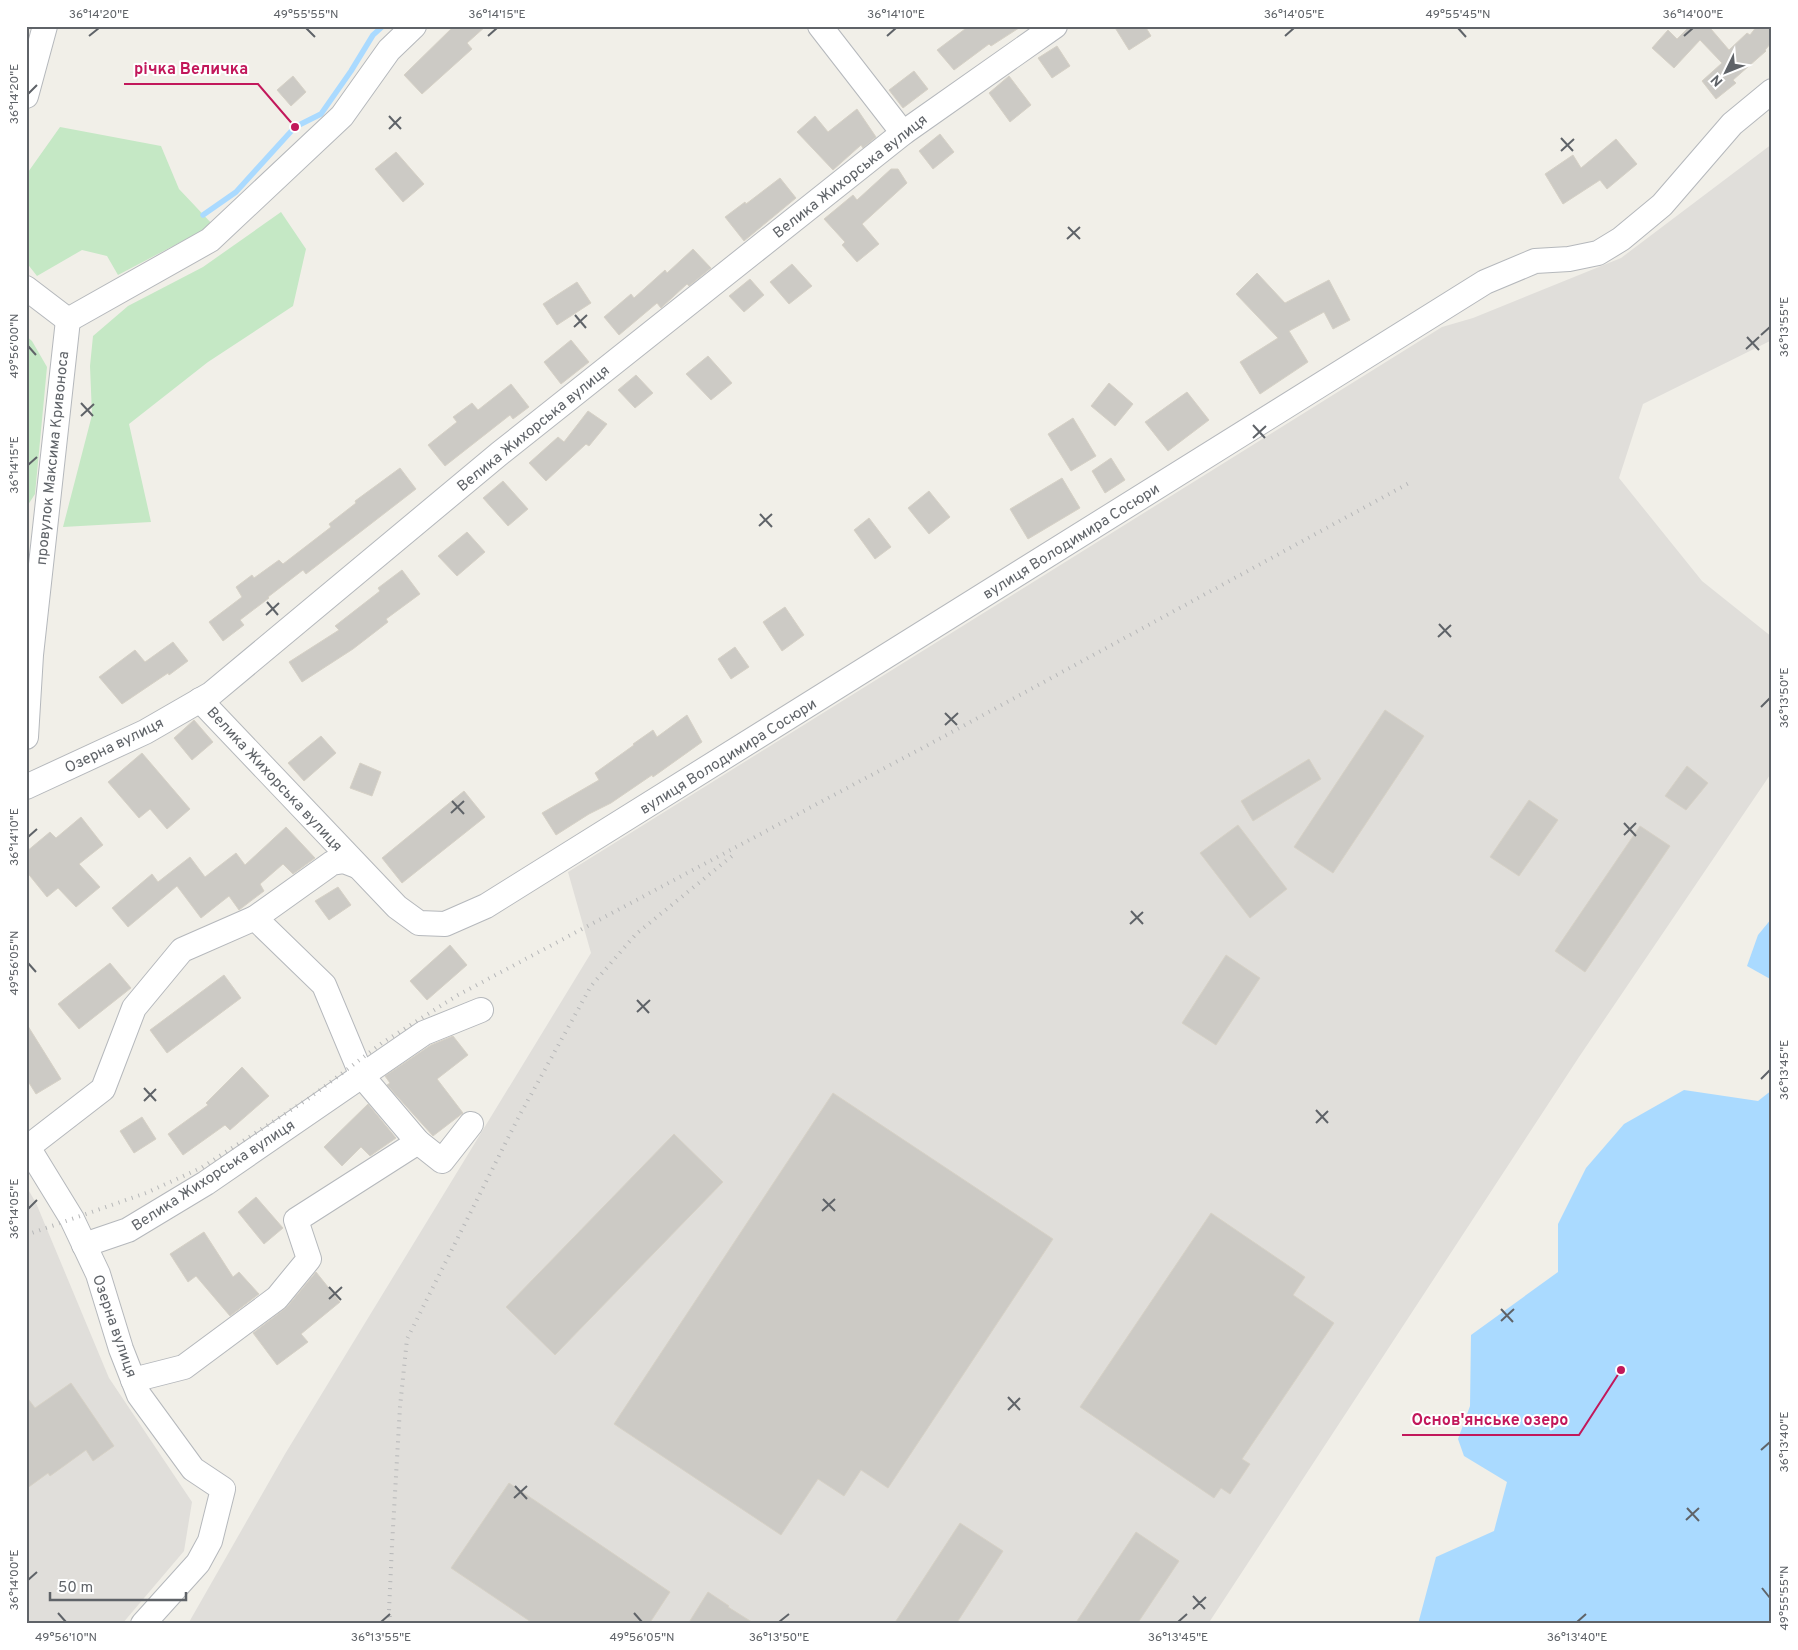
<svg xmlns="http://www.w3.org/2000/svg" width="1798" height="1650" font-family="Overpass,sans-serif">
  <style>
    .industrial { fill: #e0deda }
    .green { fill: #c5e8c5 }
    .water { fill: #aadaff }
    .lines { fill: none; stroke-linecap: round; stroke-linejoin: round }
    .stream { stroke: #aadaff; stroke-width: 5.5 }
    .building { fill: #cccac5; stroke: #d6d1c6 }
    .minor-casing { stroke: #b5b8bc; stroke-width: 26 }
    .minor { stroke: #fff; stroke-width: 24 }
    .rail { stroke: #b6b7b8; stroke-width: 4; stroke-dasharray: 1 6; stroke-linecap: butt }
    .ticks { fill: none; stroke: #5f6368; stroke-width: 2 }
    .labels { text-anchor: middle; stroke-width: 4; stroke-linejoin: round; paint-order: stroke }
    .street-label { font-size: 15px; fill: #5f6368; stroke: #fff }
    .leader { fill: none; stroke: #c2185b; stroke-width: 2 }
    .callout-dot { fill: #c2185b; stroke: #fff; stroke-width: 2 }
    .callout-label { font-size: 16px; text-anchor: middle; font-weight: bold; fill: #c2185b; stroke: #fff; stroke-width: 4; stroke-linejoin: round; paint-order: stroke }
    .neatline { fill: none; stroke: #5f6368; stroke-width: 2 }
    .ticks-label { font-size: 12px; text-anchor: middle; fill: #5f6368 }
  </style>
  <rect width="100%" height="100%" fill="#f1efe8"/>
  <!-- industrial -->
  <g class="industrial">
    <path d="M 1772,144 L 1772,340 L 1643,404 L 1619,478 L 1702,581 L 1772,637 L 1772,772 L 1579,1057 L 1208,1624 L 188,1624 L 285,1454 L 591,953 L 568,872 L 1442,327 L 1473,318 L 1621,258 Z"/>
    <path d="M 26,1186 L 36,1203 L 109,1378 L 192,1502 L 184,1551 L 122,1624 L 26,1624 Z"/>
  </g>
  <!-- green -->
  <g class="green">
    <path d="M 60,127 L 161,146 L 179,189 L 213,225 L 118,275 L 107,256 L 82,250 L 37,276 L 26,262 L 26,175 Z"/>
    <path d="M 281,212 L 306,249 L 293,306 L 208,362 L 129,424 L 151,522 L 63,527 L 92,415 L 90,366 L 93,336 L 128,306 L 203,267 Z"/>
    <path d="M 26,336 L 32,341 L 47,367 L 35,494 L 26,508 Z"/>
  </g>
  <!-- water -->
  <g class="water">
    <path d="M 1772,918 L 1772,980 L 1747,966 L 1758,935 Z"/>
    <path d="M 1684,1090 L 1758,1101 L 1772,1090 L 1772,1624 L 1418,1624 L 1436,1557 L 1494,1531 L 1507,1482 L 1464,1456 L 1458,1439 L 1470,1406 L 1471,1335 L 1558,1272 L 1558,1224 L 1586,1168 L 1624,1124 Z"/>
  </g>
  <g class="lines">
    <!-- stream -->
    <path class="stream" d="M 203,215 L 236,192 L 295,127 L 321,114 L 351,71 L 373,35 L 383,26"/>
  </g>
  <!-- building -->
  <g class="building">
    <path d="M 454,26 L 486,26 L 467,43 L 472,49 L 422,94 L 404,75 Z"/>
    <path d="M 969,26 L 1022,26 L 991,46 L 989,44 L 954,70 L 937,50 Z"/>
    <path d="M 1114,26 L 1145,26 L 1151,36 L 1129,50 Z"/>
    <path d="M 1688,26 L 1713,26 L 1711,29 L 1729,50 L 1747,33 L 1750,35 L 1757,26 L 1772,26 L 1772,42 L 1765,50 L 1766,51 L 1733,80 L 1736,83 L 1716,99 L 1702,81 L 1722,63 L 1700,40 L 1674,68 L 1652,48 L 1668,30 L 1677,39 L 1689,27 Z"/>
    <path d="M 1057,46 L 1070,66 L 1052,78 L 1038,58 Z"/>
    <path d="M 914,71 L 928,89 L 903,108 L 889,90 Z"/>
    <path d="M 293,76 L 306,92 L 291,106 L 277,90 Z"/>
    <path d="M 1009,76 L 1031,105 L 1010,122 L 989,93 Z"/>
    <path d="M 857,109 L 876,137 L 863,148 L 861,145 L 833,170 L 797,132 L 815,116 L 828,132 Z"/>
    <path d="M 940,134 L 954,152 L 933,169 L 919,151 Z"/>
    <path d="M 1616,139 L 1637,164 L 1607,189 L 1600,180 L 1563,204 L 1545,174 L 1573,155 L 1581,168 Z"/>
    <path d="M 396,152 L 424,184 L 403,202 L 375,169 Z"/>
    <path d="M 891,169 L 898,169 L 907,183 L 862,224 L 879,244 L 857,262 L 842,245 L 845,242 L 824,219 L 853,195 L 857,200 Z"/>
    <path d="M 780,178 L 796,198 L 744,241 L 725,217 L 745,202 L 746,204 Z"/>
    <path d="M 693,249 L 711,268 L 689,286 L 687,284 L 661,308 L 657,303 L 619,335 L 604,317 L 631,294 L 634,298 L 665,270 L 667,273 Z"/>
    <path d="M 792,264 L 812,286 L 789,304 L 770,282 Z"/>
    <path d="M 1257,273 L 1285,303 L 1329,280 L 1350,320 L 1333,329 L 1324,312 L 1289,331 L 1308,362 L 1260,394 L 1240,362 L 1278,338 L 1236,294 Z"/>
    <path d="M 750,279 L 764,295 L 744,312 L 729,296 Z"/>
    <path d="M 577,282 L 591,303 L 557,325 L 543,304 Z"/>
    <path d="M 571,340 L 589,362 L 561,384 L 544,362 Z"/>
    <path d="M 708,356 L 732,383 L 711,400 L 686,374 Z"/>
    <path d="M 636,375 L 653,393 L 635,408 L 618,390 Z"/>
    <path d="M 1109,383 L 1133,404 L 1115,426 L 1091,406 Z"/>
    <path d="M 511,384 L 529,407 L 513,419 L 510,415 L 445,466 L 428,445 L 457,422 L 453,417 L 472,403 L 478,410 Z"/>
    <path d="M 1187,392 L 1209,420 L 1168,451 L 1145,422 Z"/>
    <path d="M 588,411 L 607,424 L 589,446 L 586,444 L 546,481 L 529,463 L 558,437 L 564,442 Z"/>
    <path d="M 1073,418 L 1096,456 L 1071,471 L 1048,434 Z"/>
    <path d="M 1111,458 L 1125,480 L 1105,493 L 1092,471 Z"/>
    <path d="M 400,468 L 416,489 L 306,574 L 303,570 L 268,597 L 269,598 L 240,620 L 244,625 L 223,641 L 209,622 L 242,597 L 236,587 L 252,575 L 254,578 L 279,560 L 283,564 L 331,527 L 329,524 L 356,503 L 355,501 Z"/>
    <path d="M 1062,478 L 1080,508 L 1028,539 L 1010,509 Z"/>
    <path d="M 503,481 L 528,509 L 508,526 L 483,498 Z"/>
    <path d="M 929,491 L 950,517 L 929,534 L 908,508 Z"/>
    <path d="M 869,518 L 891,547 L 875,559 L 854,530 Z"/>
    <path d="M 467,532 L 485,552 L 457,576 L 438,556 Z"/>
    <path d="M 402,570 L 420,594 L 386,619 L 388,622 L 353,649 L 302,682 L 289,662 L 339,630 L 335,626 L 380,591 L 378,588 Z"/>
    <path d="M 785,607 L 804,635 L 782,651 L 763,622 Z"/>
    <path d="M 173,642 L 188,661 L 169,675 L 168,673 L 122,704 L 99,677 L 135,650 L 145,662 Z"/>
    <path d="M 735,647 L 749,667 L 731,679 L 718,659 Z"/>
    <path d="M 1385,710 L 1424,736 L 1333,873 L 1294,847 Z"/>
    <path d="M 687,715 L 702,742 L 653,777 L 652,775 L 611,803 L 589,814 L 556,835 L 542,813 L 599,780 L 595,773 L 634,745 L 633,744 L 653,730 L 657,737 Z"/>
    <path d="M 194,720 L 213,742 L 192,760 L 174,738 Z"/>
    <path d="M 321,736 L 336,753 L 304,781 L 288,763 Z"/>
    <path d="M 142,753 L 190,809 L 167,829 L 150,809 L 139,818 L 108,782 Z"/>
    <path d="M 1309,759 L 1321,779 L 1253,821 L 1241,801 Z"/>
    <path d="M 360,763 L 381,772 L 372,796 L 350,788 Z"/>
    <path d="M 1687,766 L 1708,783 L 1686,810 L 1665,796 Z"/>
    <path d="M 464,791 L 485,817 L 402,883 L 382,858 Z"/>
    <path d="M 1529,800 L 1558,820 L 1519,876 L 1490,857 Z"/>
    <path d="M 81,817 L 103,845 L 79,864 L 100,887 L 76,907 L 58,888 L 47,897 L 26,871 L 26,852 L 50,832 L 56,838 Z"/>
    <path d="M 1238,825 L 1287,889 L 1250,918 L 1200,853 Z"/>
    <path d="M 1640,826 L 1670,846 L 1585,972 L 1555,951 Z"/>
    <path d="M 286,827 L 315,858 L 293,874 L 283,864 L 260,884 L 264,891 L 239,910 L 229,896 L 201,918 L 177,886 L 128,927 L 112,908 L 152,874 L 158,882 L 190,857 L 205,877 L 236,853 L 245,865 Z"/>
    <path d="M 338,887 L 351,905 L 329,920 L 315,901 Z"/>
    <path d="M 450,945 L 467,965 L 427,1000 L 410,981 Z"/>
    <path d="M 1226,955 L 1260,978 L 1216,1045 L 1182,1023 Z"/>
    <path d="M 110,963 L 131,988 L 79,1029 L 58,1004 Z"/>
    <path d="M 224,975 L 241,998 L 167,1053 L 150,1030 Z"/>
    <path d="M 26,1023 L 61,1079 L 36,1094 L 26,1078 Z"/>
    <path d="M 453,1036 L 468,1055 L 437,1079 L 463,1113 L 433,1136 L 387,1085 L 390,1083 L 385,1076 L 431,1045 Z"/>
    <path d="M 242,1067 L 269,1096 L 230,1130 L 225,1125 L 183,1155 L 168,1134 L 208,1105 L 206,1103 Z"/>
    <path d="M 833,1093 L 1053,1239 L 888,1488 L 861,1470 L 844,1496 L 818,1479 L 781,1535 L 614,1424 Z"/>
    <path d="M 368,1104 L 396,1138 L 370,1156 L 361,1147 L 342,1166 L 324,1147 Z"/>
    <path d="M 142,1117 L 156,1139 L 134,1153 L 120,1131 Z"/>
    <path d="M 674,1134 L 723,1182 L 555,1355 L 506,1307 Z"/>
    <path d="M 256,1197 L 283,1228 L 264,1244 L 238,1212 Z"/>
    <path d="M 1211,1213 L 1305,1277 L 1293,1295 L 1334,1323 L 1242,1459 L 1250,1464 L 1230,1494 L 1221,1488 L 1214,1498 L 1080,1407 Z"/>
    <path d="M 204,1232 L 233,1277 L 239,1272 L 259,1294 L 230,1316 L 196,1276 L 188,1282 L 170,1254 Z"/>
    <path d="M 316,1272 L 340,1302 L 301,1334 L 308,1342 L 277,1365 L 253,1333 L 287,1307 Z"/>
    <path d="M 71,1383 L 114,1446 L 93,1461 L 86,1450 L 50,1476 L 48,1473 L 26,1489 L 26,1396 L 35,1408 Z"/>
    <path d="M 509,1483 L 670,1592 L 649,1624 L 534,1624 L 451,1568 Z"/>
    <path d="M 960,1523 L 1003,1551 L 956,1624 L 894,1624 Z"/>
    <path d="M 1136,1532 L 1179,1561 L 1137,1624 L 1075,1624 Z"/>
    <path d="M 708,1592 L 729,1606 L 728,1607 L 755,1624 L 688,1624 Z"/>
  </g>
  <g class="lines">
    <defs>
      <g id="minor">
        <path d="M 820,26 L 903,133"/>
        <path d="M 26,96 L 45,26"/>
        <path d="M 26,288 L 68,320"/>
        <path d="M 68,320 L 210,240 L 342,116 L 389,50 L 414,26"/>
        <path d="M 200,700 L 397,907 L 419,923 L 445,924 L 486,906 L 1485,282 L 1535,261 L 1569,259 L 1598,253 L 1621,239 L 1662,205 L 1732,124 L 1772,91"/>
        <path d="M 26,737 L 31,655 L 68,320"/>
        <path d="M 26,787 L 145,732 L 211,694 L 499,454 L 903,133 L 1055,26"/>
        <path d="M 255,918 L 324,985 L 362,1076 L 418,1142 L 442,1161 L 471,1124"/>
        <path d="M 26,1144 L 72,1219 L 98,1274 L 121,1349 L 139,1395 L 193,1469 L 223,1489 L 210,1541 L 198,1563 L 143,1624"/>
        <path d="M 28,1147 L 103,1089 L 134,1008 L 182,950 L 255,918 L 332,863 L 344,861 L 357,866"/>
        <path d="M 84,1245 L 128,1230 L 206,1183 L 424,1033 L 481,1010"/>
        <path d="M 133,1380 L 184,1367 L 277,1298 L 309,1259 L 296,1220 L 418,1142"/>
      </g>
    </defs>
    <!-- minor casing -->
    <use href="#minor" class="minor-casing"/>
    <!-- minor -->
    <use href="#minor" class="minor"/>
    <!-- rail -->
    <g class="rail">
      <path d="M 26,1235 L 146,1193 L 201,1168 L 308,1099 L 382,1043 L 458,995 L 941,738 L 1411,482"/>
      <path d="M 391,1624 L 389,1611 L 392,1545 L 400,1407 L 407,1339 L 517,1120 L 591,986 L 636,934 L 732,856"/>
    </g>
  </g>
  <!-- ticks -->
  <path class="ticks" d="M 306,28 L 315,37M 1458,28 L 1466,37M 89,36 L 99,28M 488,36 L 497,28M 887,36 L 896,28M 1285,36 L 1294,28M 1684,36 L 1693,28M 28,94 L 37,85M 389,116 L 401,129M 389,129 L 401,117M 1561,138 L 1573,151M 1561,151 L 1574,139M 1068,227 L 1080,239M 1067,239 L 1080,227M 575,315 L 586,328M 574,327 L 587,315M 1761,335 L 1770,327M 1747,337 L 1759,350M 28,346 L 36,355M 1746,349 L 1759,337M 81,403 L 93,416M 81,416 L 94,404M 1253,425 L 1265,438M 1253,438 L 1266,426M 28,465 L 37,457M 760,514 L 772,527M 759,526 L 772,514M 267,602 L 278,615M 266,615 L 279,603M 1439,624 L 1451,637M 1438,637 L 1451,625M 1761,707 L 1770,698M 945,713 L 957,725M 945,725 L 958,713M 452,801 L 464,814M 451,813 L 464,801M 1624,823 L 1636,836M 1624,835 L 1636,823M 28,837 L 37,829M 1131,911 L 1143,924M 1130,924 L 1143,912M 28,963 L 36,972M 637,1000 L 649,1013M 637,1012 L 650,1000M 1761,1079 L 1770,1070M 144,1088 L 156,1101M 144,1101 L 156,1089M 1316,1110 L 1328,1123M 1316,1123 L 1328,1111M 823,1199 L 835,1211M 28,1209 L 37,1200M 822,1211 L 835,1199M 329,1287 L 341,1300M 329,1299 L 342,1287M 1501,1309 L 1513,1322M 1501,1321 L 1514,1309M 1008,1397 L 1020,1410M 1008,1410 L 1020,1398M 1761,1450 L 1770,1442M 515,1486 L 527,1499M 514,1498 L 527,1486M 1687,1508 L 1699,1521M 1686,1520 L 1699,1508M 28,1580 L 37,1572M 1762,1588 L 1770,1598M 1193,1596 L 1205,1609M 1193,1609 L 1206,1597M 58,1613 L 66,1622M 634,1613 L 642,1622M 381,1622 L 390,1614M 779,1622 L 789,1614M 1178,1622 L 1187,1614M 1577,1622 L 1586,1614"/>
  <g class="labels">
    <!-- street labels -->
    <g class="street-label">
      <text transform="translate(850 176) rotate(-38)" y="5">Велика Жихорська вулиця</text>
      <text transform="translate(533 428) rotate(-39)" y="5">Велика Жихорська вулиця</text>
      <text transform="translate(52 458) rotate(-84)" y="5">провулок Максима Кривоноса</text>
      <text transform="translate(1071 541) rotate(-32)" y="5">вулиця Володимира Сосюри</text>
      <text transform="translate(114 745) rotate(-26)" y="5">Озерна вулиця</text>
      <text transform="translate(728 756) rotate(-32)" y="5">вулиця Володимира Сосюри</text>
      <text transform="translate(275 779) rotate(47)" y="5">Велика Жихорська вулиця</text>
      <text transform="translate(213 1175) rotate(-33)" y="5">Велика Жихорська вулиця</text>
      <text transform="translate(115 1326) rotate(71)" y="5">Озерна вулиця</text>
    </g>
  </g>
  <!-- callouts -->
  <path class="leader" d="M295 127L258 84H124M1621 1370L1579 1435H1402"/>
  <g class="callout-dot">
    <circle cx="295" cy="127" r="5"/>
    <circle cx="1621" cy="1370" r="5"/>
  </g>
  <g class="callout-label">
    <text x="191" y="74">річка Величка</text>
    <text x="1490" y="1425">Основ'янське озеро</text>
  </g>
  <!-- border -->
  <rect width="1798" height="1650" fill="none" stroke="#ffffff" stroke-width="55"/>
  <!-- north arrow -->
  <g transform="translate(1726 72) rotate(227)" stroke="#ffffff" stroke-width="4" paint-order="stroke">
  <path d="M0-4L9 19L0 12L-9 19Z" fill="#5f6368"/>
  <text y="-8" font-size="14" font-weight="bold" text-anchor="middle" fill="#5f6368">N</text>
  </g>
  <!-- scale -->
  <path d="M50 1592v8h136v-8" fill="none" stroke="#5f6368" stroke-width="2.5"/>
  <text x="58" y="1592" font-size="15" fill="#5f6368" stroke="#ffffff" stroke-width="4" paint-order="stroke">50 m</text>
  <rect x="28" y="28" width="1742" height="1594" class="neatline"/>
  <g class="ticks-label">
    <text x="99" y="18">36°14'20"E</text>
    <text x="306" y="18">49°55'55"N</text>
    <text x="497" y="18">36°14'15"E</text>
    <text x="896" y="18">36°14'10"E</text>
    <text x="1294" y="18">36°14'05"E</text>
    <text x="1458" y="18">49°55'45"N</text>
    <text x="1693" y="18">36°14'00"E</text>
    <text transform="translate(14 94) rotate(-90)" y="4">36°14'20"E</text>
    <text transform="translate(1784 327) rotate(-90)" y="4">36°13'55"E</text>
    <text transform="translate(14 346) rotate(-90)" y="4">49°56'00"N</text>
    <text transform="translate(14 465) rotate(-90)" y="4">36°14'15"E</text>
    <text transform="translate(1784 698) rotate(-90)" y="4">36°13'50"E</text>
    <text transform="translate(14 837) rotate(-90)" y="4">36°14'10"E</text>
    <text transform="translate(14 963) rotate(-90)" y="4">49°56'05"N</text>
    <text transform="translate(1784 1070) rotate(-90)" y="4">36°13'45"E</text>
    <text transform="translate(14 1209) rotate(-90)" y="4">36°14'05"E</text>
    <text transform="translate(1784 1442) rotate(-90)" y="4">36°13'40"E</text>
    <text transform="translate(14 1580) rotate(-90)" y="4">36°14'00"E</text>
    <text transform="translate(1784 1598) rotate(-90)" y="4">49°55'55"N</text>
    <text x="66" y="1641">49°56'10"N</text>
    <text x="381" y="1641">36°13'55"E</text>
    <text x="642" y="1641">49°56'05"N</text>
    <text x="779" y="1641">36°13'50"E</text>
    <text x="1178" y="1641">36°13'45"E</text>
    <text x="1577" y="1641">36°13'40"E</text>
  </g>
</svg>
